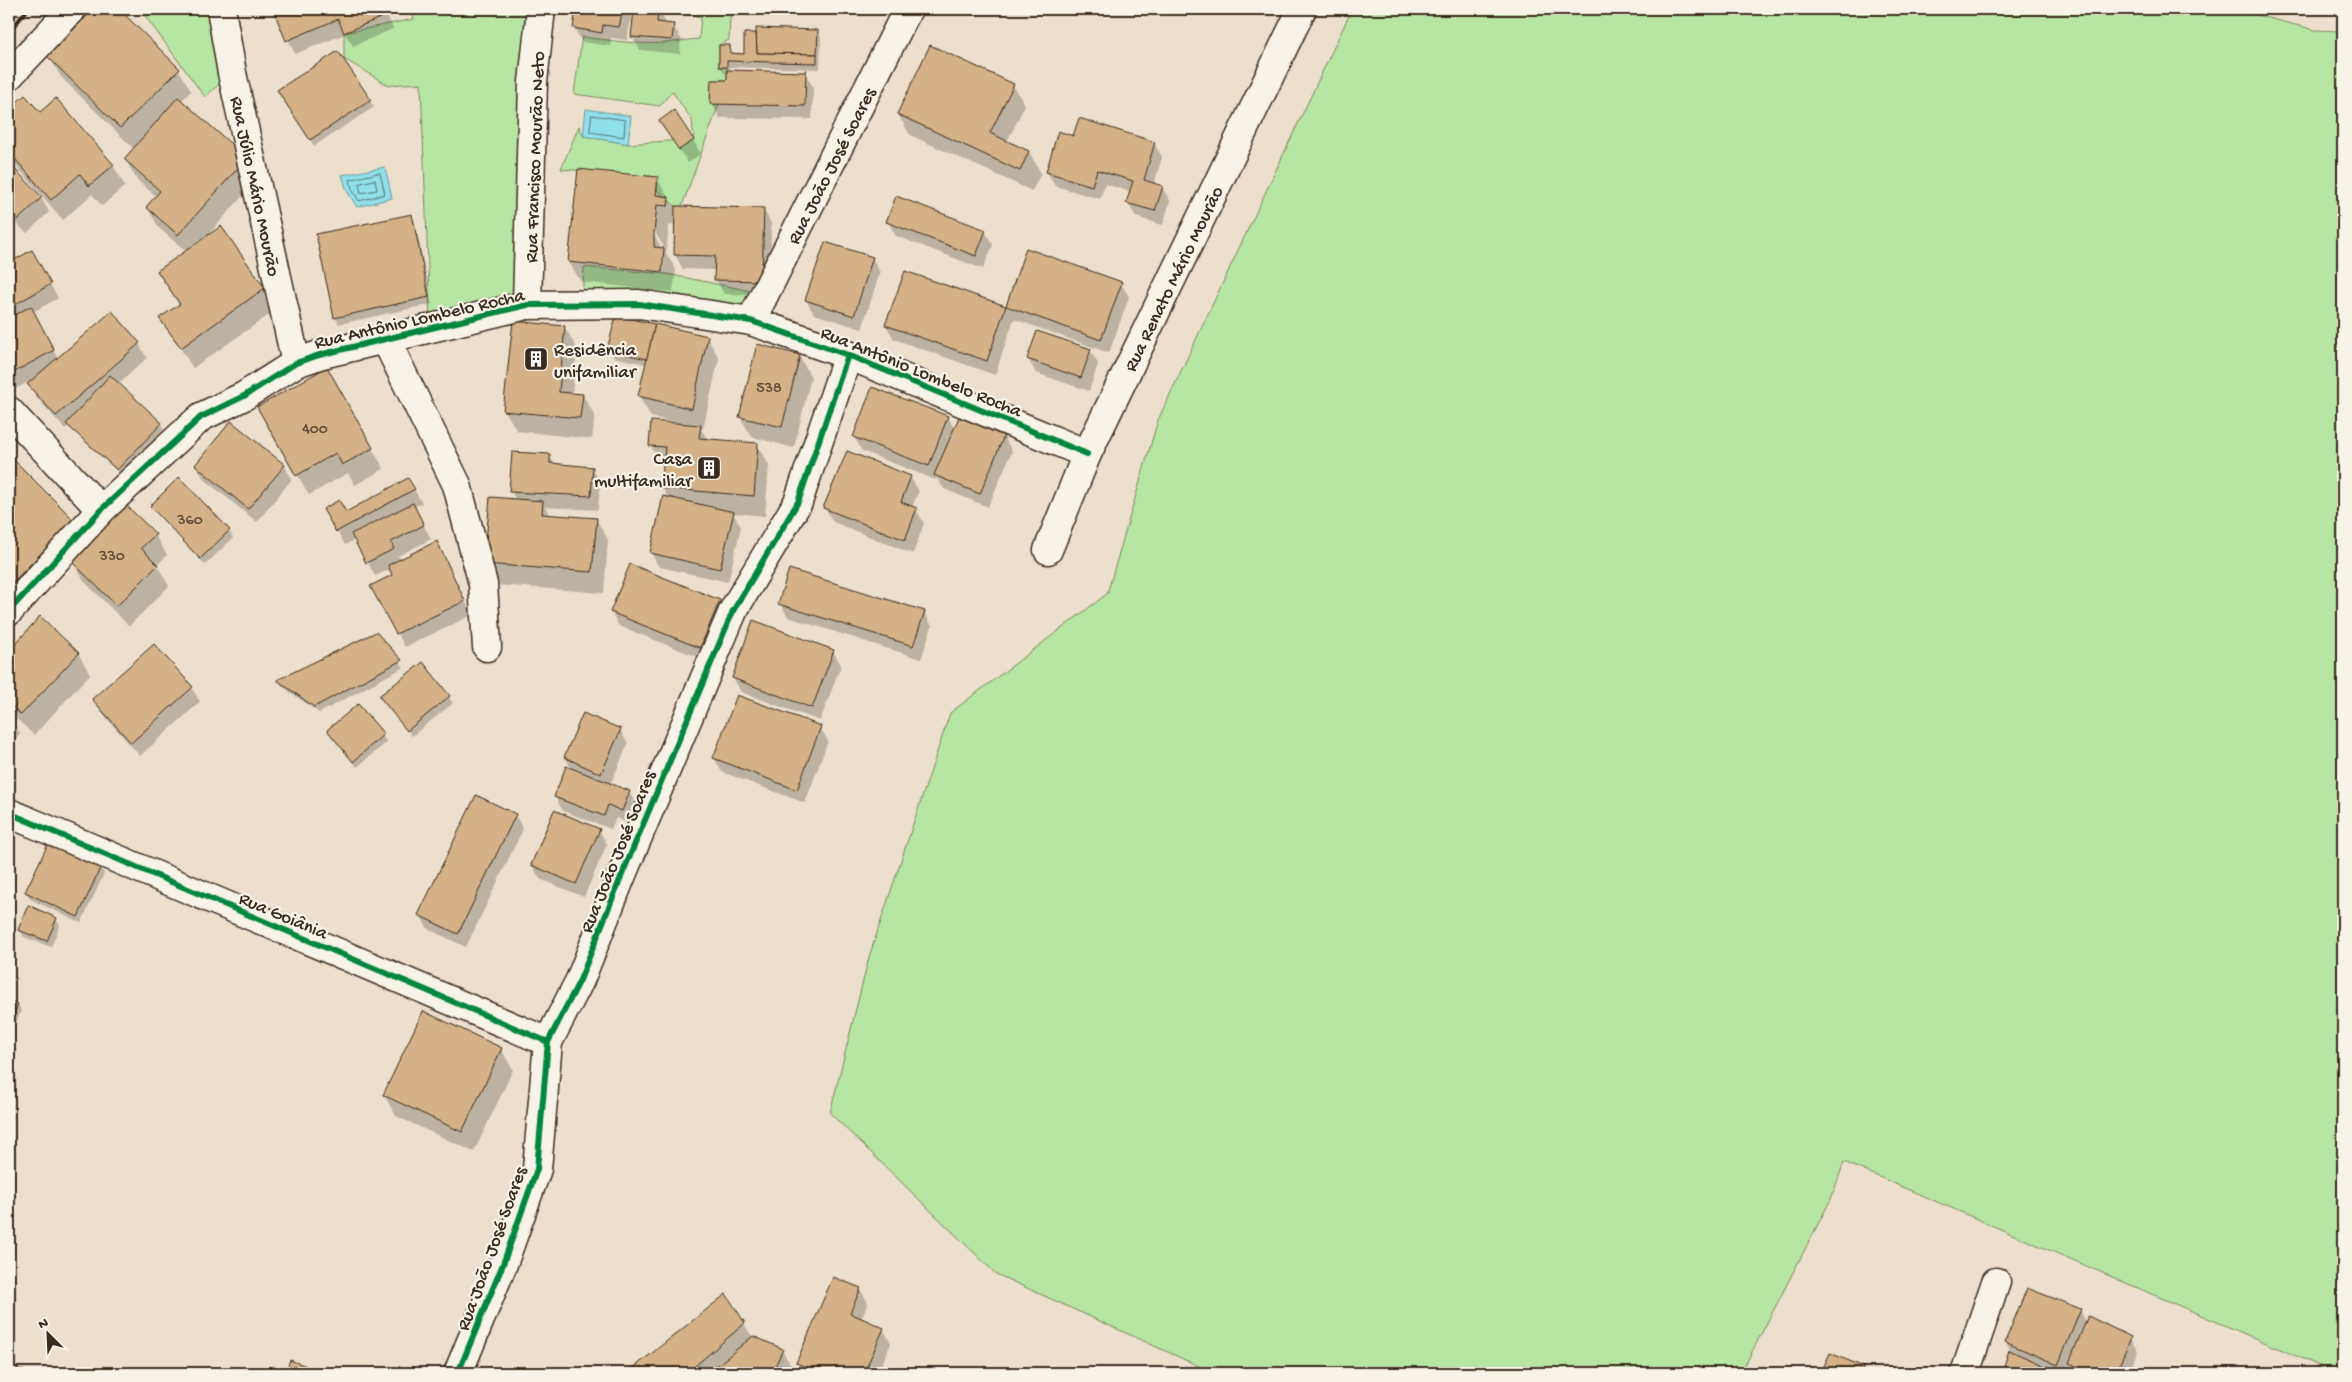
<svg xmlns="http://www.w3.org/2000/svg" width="2352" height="1382" font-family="'Gochi Hand',sans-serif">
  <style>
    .green { fill: #b7e6a4; stroke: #798861 }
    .water { fill: #8fe0eb; stroke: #6d9799 }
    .shadow { fill: #0003; fill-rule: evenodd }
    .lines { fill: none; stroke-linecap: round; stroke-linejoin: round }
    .shore { stroke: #5d7370; stroke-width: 1 }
    .building { fill: #d4b186; stroke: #3b2a1e }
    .street-casing { stroke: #3b2a1e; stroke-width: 31 }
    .street { stroke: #f7f3e8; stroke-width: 28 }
    .rail { stroke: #3b2a1e; stroke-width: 4 }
    .cycleway-casing { stroke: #f7f3e8; stroke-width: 9 }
    .cycleway { stroke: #00873e; stroke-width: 6 }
    .labels { text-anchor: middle; stroke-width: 4.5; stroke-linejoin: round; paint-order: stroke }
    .number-label { font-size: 16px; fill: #614c38 }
    .street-label { font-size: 19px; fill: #3b2a1e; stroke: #f7f3e8 }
    .poi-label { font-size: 19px; fill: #3b2a1e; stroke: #f7f3e8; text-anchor: start }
  </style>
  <rect width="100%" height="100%" fill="#ecdfcb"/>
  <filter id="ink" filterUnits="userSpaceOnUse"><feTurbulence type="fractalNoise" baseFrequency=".02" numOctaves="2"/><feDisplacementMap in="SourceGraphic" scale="10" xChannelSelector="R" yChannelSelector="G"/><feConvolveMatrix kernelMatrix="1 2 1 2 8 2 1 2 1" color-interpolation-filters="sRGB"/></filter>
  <g filter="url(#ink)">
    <!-- green -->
    <g class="green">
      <path d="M 140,9 L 215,9 L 232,73 L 205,97 Z"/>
      <path d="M 411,9 L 536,9 L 527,305 L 430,319 L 421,83 L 388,85 L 344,59 L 344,33 L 414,19 Z"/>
      <path d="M 680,9 L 738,9 L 730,17 L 729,40 L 719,45 L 719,67 L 727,67 L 727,80 L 711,80 L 710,104 L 719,104 L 682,206 L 675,206 L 657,190 L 658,177 L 561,169 L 579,126 L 583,136 L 628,144 L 694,139 L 692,120 L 672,91 L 660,106 L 574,94 L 582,37 C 609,40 637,45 664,43 C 675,42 687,40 699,39 L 701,17 L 679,12 Z"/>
      <path d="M 1352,9 L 2233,9 L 2315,30 L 2343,31 L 2343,1373 L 2336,1373 L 1844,1162 L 1831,1199 L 1741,1373 L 1214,1373 L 996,1274 L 830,1113 L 869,957 L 950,713 L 1107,594 L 1158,420 Z"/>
      <path d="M 584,267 L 667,274 L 756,292 L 755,307 L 582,300 Z"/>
    </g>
    <!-- water -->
    <g class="water">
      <path d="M 586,109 L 631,116 L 628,144 L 583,136 Z"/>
      <path d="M 385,167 L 392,198 L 357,207 L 347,191 L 342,175 Z"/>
    </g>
    <!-- shadow -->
    <g class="shadow">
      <path d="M 96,9 L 117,9 L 179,70 L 191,91 L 181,101 L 258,179 L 208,235 L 221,228 L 264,289 L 276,310 L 193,368 L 161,318 L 179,305 L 158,272 L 187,252 L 159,228 L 147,207 L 157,197 L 137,180 L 125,159 L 134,149 L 61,77 L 49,56 Z"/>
      <path d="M 274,9 L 385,9 L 393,29 L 353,46 L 345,34 L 295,54 Z"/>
      <path d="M 578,9 L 625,9 L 631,19 L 627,40 L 611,38 L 610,46 L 582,42 L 574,28 Z"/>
      <path d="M 635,9 L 690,9 L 689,14 L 660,11 L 666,24 L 673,25 L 681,39 L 680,54 L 640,50 L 632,36 Z"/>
      <path d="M 817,31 L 821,37 L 820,69 L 730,67 L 730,71 L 805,73 L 813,87 L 812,119 L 720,118 L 712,104 L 728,81 L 728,73 L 724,73 L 720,66 L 730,46 L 734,55 L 746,55 L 746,34 Z"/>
      <path d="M 338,52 L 374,107 L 314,146 L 283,97 Z"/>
      <path d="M 1013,85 L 1025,105 L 1007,142 L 1029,152 L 1041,173 L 1032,191 L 910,135 L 898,114 Z"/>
      <path d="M 25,97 L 40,114 L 113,165 L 125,186 L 102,206 L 92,194 L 63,220 L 9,157 L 9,111 Z"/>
      <path d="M 669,135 L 693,140 L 701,154 L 688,163 Z"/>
      <path d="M 1074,137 L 1154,143 L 1162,157 L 1154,185 L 1162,187 L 1170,201 L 1163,225 L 1136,217 L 1128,203 L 1131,192 L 1105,184 L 1100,199 L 1055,186 L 1047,172 Z"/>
      <path d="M 9,165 L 41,198 L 49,212 L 27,233 L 9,217 Z"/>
      <path d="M 657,178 L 676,211 L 763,209 L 771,223 L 770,295 L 724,294 L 716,280 L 716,270 L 683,269 L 675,255 L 676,226 L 669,225 L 666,253 L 676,270 L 673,292 L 581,282 L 569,262 ZM 652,227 L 665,249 L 662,249 L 650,228 Z"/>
      <path d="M 411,215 L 415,222 L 432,304 L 339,324 L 335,317 Z"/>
      <path d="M 888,222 L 985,231 L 993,245 L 983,269 L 896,236 Z"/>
      <path d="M 9,231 L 16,243 L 9,250 Z"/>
      <path d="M 1027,250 L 1121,283 L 1129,297 L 1109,353 L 1014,319 L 995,375 L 894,339 L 886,325 L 905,272 L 1007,308 Z"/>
      <path d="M 31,251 L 58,298 L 33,312 L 58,359 L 112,313 L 139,344 L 147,358 L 118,384 L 161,424 L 164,430 L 122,476 L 69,426 L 65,429 L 37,398 L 28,382 L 10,392 L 9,389 L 9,264 Z"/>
      <path d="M 872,258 L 880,272 L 862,329 L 814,314 L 806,300 Z"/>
      <path d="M 565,328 L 577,348 L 572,394 L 583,395 L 595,416 L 592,439 L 517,431 L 505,411 Z"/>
      <path d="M 707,338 L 719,358 L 703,429 L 701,429 L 708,440 L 757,444 L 769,465 L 765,516 L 733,513 L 741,527 L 728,582 L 659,567 L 651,553 L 669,499 L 662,488 L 664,466 L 662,466 L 650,445 L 677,423 L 651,417 L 639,396 L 646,364 L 613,357 L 609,350 Z"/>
      <path d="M 1090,350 L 1098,364 L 1089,391 L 1036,373 L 1028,359 Z"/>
      <path d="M 799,356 L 811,377 L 794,448 L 752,437 L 740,417 Z"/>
      <path d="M 326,369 L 384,469 L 355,485 L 348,473 L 309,495 L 259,408 Z"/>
      <path d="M 948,417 L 955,430 L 1004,437 L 1012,451 L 988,507 L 944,489 L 937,478 L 936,480 L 862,451 L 854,437 Z"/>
      <path d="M 549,455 L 555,465 L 592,468 L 600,482 L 598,510 L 545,507 L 551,516 L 596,519 L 608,540 L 604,593 L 497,585 L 485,564 L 516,500 L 511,491 Z"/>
      <path d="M 9,457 L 73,521 L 9,602 Z"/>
      <path d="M 196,465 L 284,465 L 292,479 L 257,522 L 204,479 Z"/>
      <path d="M 910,477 L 919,491 L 912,507 L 916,509 L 924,523 L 913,554 L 833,522 L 825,508 Z"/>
      <path d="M 179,479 L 229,531 L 233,538 L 205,565 L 151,506 Z"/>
      <path d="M 408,479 L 422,503 L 414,507 L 431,539 L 398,556 L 400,560 L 444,557 L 472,615 L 405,647 L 372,586 L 394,576 L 391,569 L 375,576 L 356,539 L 345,545 L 325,509 L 346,513 Z"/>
      <path d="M 155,535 L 167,555 L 157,565 L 169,586 L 129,626 L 84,581 L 72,560 Z"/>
      <path d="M 719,601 L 727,615 L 708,661 L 619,626 L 611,612 Z"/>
      <path d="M 780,603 L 924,612 L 932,626 L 921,659 L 788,617 Z"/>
      <path d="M 40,618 L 78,653 L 90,674 L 34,735 L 9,712 L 9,652 Z"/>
      <path d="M 376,634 L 404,667 L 319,713 L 282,686 L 278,680 Z"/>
      <path d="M 154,646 L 192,688 L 200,702 L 140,756 L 102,713 L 94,699 Z"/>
      <path d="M 833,651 L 841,665 L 820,721 L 741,692 L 733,678 Z"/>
      <path d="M 422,664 L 453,703 L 412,736 L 381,697 Z"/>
      <path d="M 358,705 L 387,742 L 357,767 L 328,731 Z"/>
      <path d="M 9,717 L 20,733 L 9,747 Z"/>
      <path d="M 820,727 L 828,741 L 805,803 L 722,772 L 714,758 Z"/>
      <path d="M 620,730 L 628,744 L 610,785 L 629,792 L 637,806 L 630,824 L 616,818 L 611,829 L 563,811 L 555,797 L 572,770 L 565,757 Z"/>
      <path d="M 515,815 L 523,829 L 466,947 L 428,929 L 420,915 Z"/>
      <path d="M 599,830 L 607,844 L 584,897 L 540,879 L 532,865 Z"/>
      <path d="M 100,867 L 104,874 L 81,923 L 30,899 L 26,892 Z"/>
      <path d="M 56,919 L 60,925 L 51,947 L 24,937 L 20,930 Z"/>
      <path d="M 9,1001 L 18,1005 L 21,1011 L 12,1033 L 9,1031 Z"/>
      <path d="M 501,1049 L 513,1070 L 474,1152 L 396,1116 L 384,1095 Z"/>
      <path d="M 860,1289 L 868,1303 L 861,1320 L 883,1329 L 891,1343 L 878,1373 L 803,1373 L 798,1363 Z"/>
      <path d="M 726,1296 L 753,1338 L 782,1350 L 795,1373 L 629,1373 Z"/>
      <path d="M 2080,1310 L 2087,1323 L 2130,1338 L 2138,1352 L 2129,1373 L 2077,1373 L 2071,1364 L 2067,1373 L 2003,1373 L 2010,1352 L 2012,1353 L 2006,1342 Z"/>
      <path d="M 1831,1354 L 1863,1368 L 1866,1373 L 1822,1373 Z"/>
    </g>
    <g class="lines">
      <!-- shore -->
      <g class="shore">
        <path d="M 592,115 L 625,120 L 624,137 L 590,132 Z"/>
        <path d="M 380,173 L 385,194 L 359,201 L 352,189 L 350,180 Z"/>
        <path d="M 375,180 L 377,190 L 361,193 L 359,184 Z"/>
      </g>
    </g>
    <!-- building -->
    <g class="building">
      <path d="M 94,9 L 119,9 L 180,69 L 120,128 L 47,56 Z"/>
      <path d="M 273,9 L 384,9 L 387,15 L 344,33 L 338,19 L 286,41 Z"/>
      <path d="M 576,9 L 623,9 L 619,27 L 603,25 L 602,33 L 573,28 Z"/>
      <path d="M 634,9 L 658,9 L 657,22 L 674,24 L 672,40 L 631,37 Z"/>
      <path d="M 756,28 L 818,30 L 817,54 L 757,53 Z"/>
      <path d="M 744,33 L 756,33 L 757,53 L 817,54 L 817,63 L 727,61 L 727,67 L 719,67 L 719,45 L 730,45 L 730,53 L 744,54 Z"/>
      <path d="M 930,45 L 1014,84 L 990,133 L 1029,151 L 1020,171 L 897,114 Z"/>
      <path d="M 338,51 L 371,100 L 310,140 L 277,90 Z"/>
      <path d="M 806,69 L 805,106 L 710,104 L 711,80 L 727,80 L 727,70 L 805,72 Z"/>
      <path d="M 25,95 L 40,112 L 56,98 L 114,165 L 89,186 L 80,174 L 51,200 L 9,152 L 9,109 Z"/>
      <path d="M 178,97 L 247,158 L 178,235 L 146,207 L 160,191 L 124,159 Z"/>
      <path d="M 674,110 L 694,140 L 679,150 L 659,121 Z"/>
      <path d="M 1079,118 L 1155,142 L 1144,180 L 1163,186 L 1155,211 L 1126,203 L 1133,181 L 1097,170 L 1092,186 L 1046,172 L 1058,131 L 1073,136 Z"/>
      <path d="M 9,163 L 42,197 L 18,220 L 9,211 Z"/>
      <path d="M 578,169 L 658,177 L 656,195 L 669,197 L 668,206 L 657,205 L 654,233 L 654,247 L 664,248 L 662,272 L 568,262 Z"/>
      <path d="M 896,196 L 986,230 L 976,256 L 886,222 Z"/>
      <path d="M 675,206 L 764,208 L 762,281 L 714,280 L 715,256 L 674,255 Z"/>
      <path d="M 412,214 L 429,297 L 334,318 L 316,234 Z"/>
      <path d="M 221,226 L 265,288 L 181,348 L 159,318 L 180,304 L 157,271 Z"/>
      <path d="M 825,242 L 873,257 L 854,316 L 805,300 Z"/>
      <path d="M 1026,248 L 1122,282 L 1101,340 L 1006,306 Z"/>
      <path d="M 32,250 L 51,284 L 9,308 L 9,263 Z"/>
      <path d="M 905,271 L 1006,306 L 987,361 L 885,325 Z"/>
      <path d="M 31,306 L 54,350 L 9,375 L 9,318 Z"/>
      <path d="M 112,311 L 140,343 L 56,416 L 27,384 Z"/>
      <path d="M 616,316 L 655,324 L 647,359 L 607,350 Z"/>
      <path d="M 513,321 L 565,326 L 559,392 L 583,394 L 580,418 L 503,411 Z"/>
      <path d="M 655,324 L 708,336 L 692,409 L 638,396 Z"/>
      <path d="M 1037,331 L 1091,349 L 1081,378 L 1027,359 Z"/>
      <path d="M 757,344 L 800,355 L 782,427 L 739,417 Z"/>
      <path d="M 327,367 L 373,448 L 342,465 L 336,453 L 296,476 L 257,407 Z"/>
      <path d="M 110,375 L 162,423 L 117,470 L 66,424 Z"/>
      <path d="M 872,387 L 948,416 L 929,466 L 853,437 Z"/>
      <path d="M 959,417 L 1004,436 L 980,494 L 934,475 Z"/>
      <path d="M 231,421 L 285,465 L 248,509 L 195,465 Z"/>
      <path d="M 651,421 L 701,425 L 699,438 L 758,443 L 754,496 L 661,488 L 665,447 L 649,446 Z"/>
      <path d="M 847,451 L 911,476 L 901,502 L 917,508 L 905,540 L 823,508 Z"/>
      <path d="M 512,452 L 550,454 L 550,463 L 593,467 L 591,496 L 509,492 Z"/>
      <path d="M 9,455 L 74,520 L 9,586 Z"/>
      <path d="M 179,477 L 230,530 L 200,559 L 150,506 Z"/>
      <path d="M 408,478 L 415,489 L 336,532 L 323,509 L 339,500 L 346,512 Z"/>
      <path d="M 663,496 L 734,512 L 720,569 L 650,553 Z"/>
      <path d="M 490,497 L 543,501 L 542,514 L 597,518 L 592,572 L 484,564 Z"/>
      <path d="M 413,503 L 424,525 L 391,542 L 394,549 L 366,563 L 351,534 Z"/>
      <path d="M 126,505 L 156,534 L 141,548 L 158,565 L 117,606 L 70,560 Z"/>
      <path d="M 437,541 L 465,601 L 396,634 L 370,586 L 392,575 L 388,565 Z"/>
      <path d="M 630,564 L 720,600 L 700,648 L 610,612 Z"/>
      <path d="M 789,569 L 925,611 L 913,646 L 778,604 Z"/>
      <path d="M 40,616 L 79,653 L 21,715 L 9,703 L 9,651 Z"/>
      <path d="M 753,620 L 834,650 L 812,708 L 732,678 Z"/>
      <path d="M 376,632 L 402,660 L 314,707 L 277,680 Z"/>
      <path d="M 154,644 L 193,687 L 131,743 L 92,699 Z"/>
      <path d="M 423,662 L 450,696 L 407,731 L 379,696 Z"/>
      <path d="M 737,695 L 821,726 L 797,790 L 713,758 Z"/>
      <path d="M 358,704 L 384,734 L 353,762 L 327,730 Z"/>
      <path d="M 583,713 L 621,729 L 601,774 L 564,757 Z"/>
      <path d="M 566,766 L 630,791 L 622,811 L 608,805 L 604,816 L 554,797 Z"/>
      <path d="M 476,795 L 516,814 L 458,934 L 418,915 Z"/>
      <path d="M 554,810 L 600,829 L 576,884 L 531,865 Z"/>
      <path d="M 49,842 L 101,866 L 78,917 L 25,892 Z"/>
      <path d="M 28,905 L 57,918 L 47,941 L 18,930 Z"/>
      <path d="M 9,1000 L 18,1004 L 9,1026 Z"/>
      <path d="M 423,1011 L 502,1048 L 462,1132 L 383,1095 Z"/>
      <path d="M 833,1277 L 861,1288 L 850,1313 L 884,1328 L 864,1373 L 820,1373 L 796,1363 Z"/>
      <path d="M 2027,1288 L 2081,1309 L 2058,1365 L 2005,1342 Z"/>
      <path d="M 726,1294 L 745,1323 L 687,1373 L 627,1373 Z"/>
      <path d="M 2088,1316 L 2131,1337 L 2116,1373 L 2092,1373 L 2069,1363 Z"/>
      <path d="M 753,1336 L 783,1349 L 772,1373 L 708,1373 Z"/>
      <path d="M 2009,1350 L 2061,1373 L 2002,1373 Z"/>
      <path d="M 1830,1353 L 1864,1367 L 1860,1373 L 1821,1373 Z"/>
      <path d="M 290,1360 L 325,1373 L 285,1373 Z"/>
      <path d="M 9,1365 L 29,1373 L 9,1373 Z"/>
    </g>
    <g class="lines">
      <defs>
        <g id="street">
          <path d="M 221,9 L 232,73 L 296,363"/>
          <path d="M 9,76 L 72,9"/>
          <path d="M 527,305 L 533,82 L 541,9"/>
          <path d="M 751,321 L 908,9"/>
          <path d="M 386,340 L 457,485 L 483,584 L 487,647"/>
          <path d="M 9,411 L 101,510"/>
          <path d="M 1048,550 L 1087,454 L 1302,9"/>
          <path d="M 9,611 L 101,510 L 201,417 L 244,396 L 296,363 L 319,355 L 527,305 L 639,304 L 751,321 L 848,355 L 1087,454"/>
          <path d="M 9,813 L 548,1042"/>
          <path d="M 458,1373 L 503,1264 L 537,1169 L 548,1042 L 580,980 L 621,877 L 733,611 L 798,502 L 848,355"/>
          <path d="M 1965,1373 L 1996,1282"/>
        </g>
      </defs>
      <!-- street casing -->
      <use href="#street" class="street-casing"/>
      <!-- street -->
      <use href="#street" class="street"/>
      <!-- rail -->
      <path class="rail" d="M 9,32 L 28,9"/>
      <defs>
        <g id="cycleway">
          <path d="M 9,611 L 101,510 L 201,417 L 244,396 L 296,363 L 319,355 L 527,305 L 639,304 L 751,321 L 848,355 L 1087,454"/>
          <path d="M 9,813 L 548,1042"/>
          <path d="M 458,1373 L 503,1264 L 537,1169 L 548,1042 L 580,980 L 621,877 L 733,611 L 798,502 L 848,355"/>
        </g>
      </defs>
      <!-- cycleway casing -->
      <use href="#cycleway" class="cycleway-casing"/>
      <!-- cycleway -->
      <use href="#cycleway" class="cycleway"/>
    </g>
  </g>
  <!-- icons -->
  <defs>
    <symbol id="building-square" viewBox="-11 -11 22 22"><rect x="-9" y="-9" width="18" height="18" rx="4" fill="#3b2a1e" stroke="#f7f3e8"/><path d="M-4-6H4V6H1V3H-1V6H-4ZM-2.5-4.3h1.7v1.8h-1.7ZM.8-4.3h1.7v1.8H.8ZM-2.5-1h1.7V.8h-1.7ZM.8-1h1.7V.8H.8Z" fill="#fff"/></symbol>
  </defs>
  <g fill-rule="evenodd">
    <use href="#building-square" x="522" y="345" width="28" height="28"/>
    <use href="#building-square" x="695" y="454" width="28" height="28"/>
  </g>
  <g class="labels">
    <!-- number labels -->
    <g class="number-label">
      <text x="769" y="392">538</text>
      <text x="315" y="433">400</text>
      <text x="190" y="524">360</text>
      <text x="112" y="560">330</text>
    </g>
    <!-- street labels -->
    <g class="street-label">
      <text transform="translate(533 157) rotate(-88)" y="7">Rua Francisco Mourão Neto</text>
      <text transform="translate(830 165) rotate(-63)" y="7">Rua João José Soares</text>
      <text transform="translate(257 186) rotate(78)" y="7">Rua Júlio Mário Mourão</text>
      <text transform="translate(1172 278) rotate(-64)" y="7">Rua Renato Mário Mourão</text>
      <text transform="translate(419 317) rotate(-13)" y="7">Rua Antônio Lombelo Rocha</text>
      <text transform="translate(922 370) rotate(22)" y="7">Rua Antônio Lombelo Rocha</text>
      <text transform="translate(616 851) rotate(-68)" y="7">Rua João José Soares</text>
      <text transform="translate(284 914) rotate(23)" y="7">Rua Goiânia</text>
      <text transform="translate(490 1248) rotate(-70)" y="7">Rua João José Soares</text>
    </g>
    <!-- poi labels -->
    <g class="poi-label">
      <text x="554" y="355">Residência<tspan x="554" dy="22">unifamiliar</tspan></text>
      <text x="692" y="464" text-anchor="end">Casa<tspan x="692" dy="22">multifamiliar</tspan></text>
    </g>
  </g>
  <!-- margin -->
  <rect width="2352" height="1382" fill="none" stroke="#f7f3e8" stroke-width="30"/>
  <rect x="15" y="15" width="2322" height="1352" fill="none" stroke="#3b2a1e" stroke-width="2" filter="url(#ink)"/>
  <!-- north arrow -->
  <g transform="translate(48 1334) rotate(336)" stroke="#f7f3e8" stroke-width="4" paint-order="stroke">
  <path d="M0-4L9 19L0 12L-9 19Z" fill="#3b2a1e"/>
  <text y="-8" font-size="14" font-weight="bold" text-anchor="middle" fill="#3b2a1e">N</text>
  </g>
</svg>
